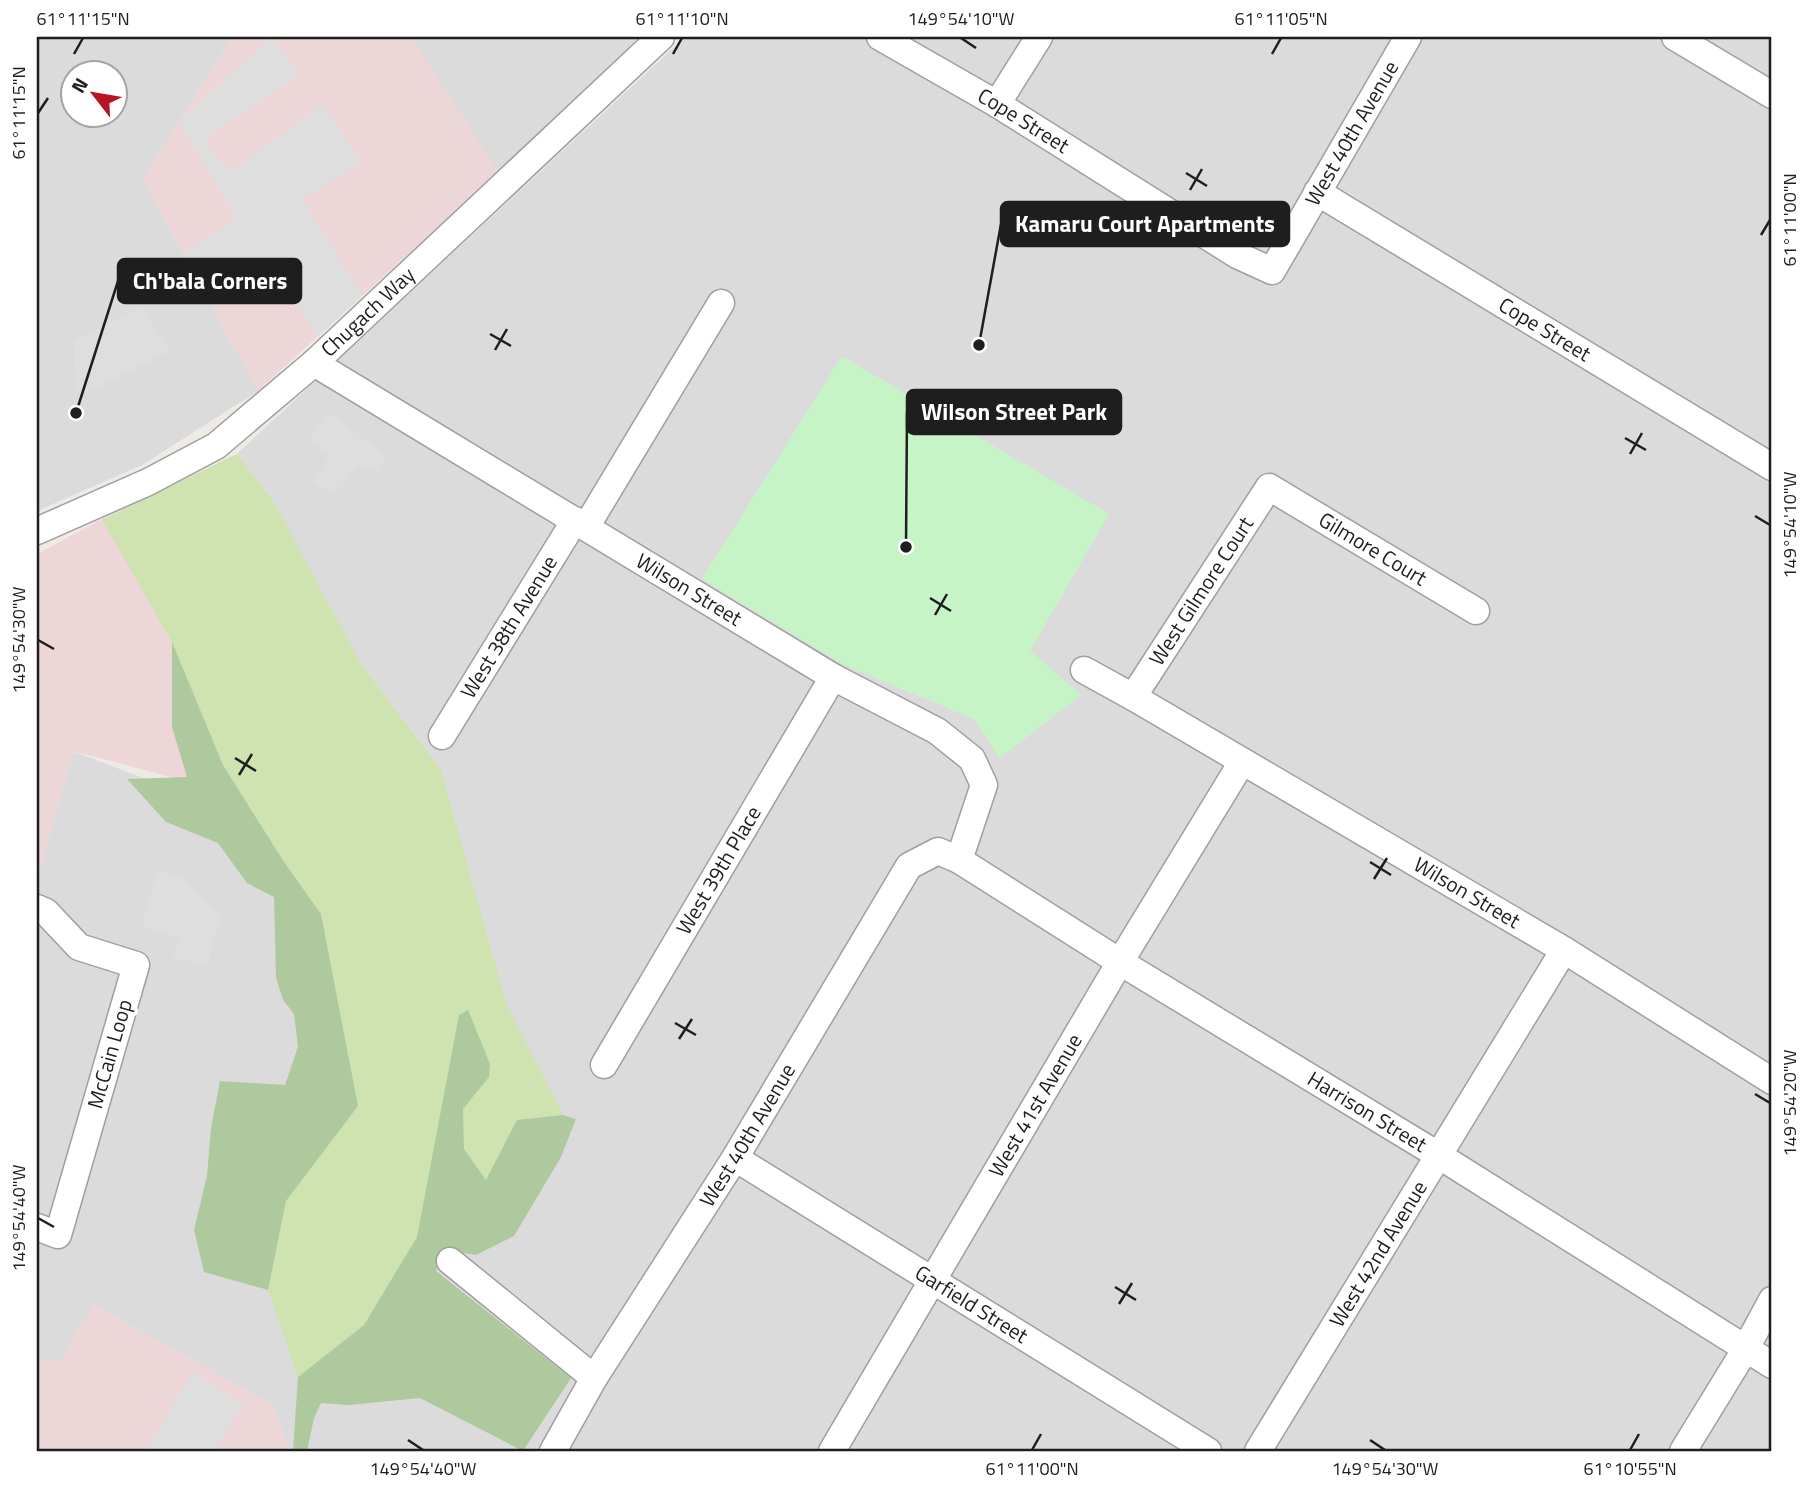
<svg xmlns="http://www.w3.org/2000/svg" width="1809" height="1488" font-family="'Titillium Web',sans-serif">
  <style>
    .residential { fill: #dcdbdb; fill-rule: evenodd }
    .commercial { fill: #edd6d7 }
    .grass { fill: #cee3b0 }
    .forest { fill: #aec99e }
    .park { fill: #c7f4c6 }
    .parking { fill: #dedede }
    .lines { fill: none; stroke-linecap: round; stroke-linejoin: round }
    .minor-casing { stroke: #9f9f9f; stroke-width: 29 }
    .minor { stroke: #fff; stroke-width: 26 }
    .ticks { fill: none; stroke: #1e1e1e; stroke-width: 2.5 }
    .labels { text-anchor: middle; stroke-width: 7; stroke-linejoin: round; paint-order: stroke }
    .street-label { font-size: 21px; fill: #1e1e1e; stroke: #fff }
    .leader { fill: none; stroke: #1e1e1e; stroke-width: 2.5 }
    .callout-dot { fill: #1e1e1e; stroke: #fff; stroke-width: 2.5 }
    .callout { fill: #1e1e1e; stroke: #1e1e1e; stroke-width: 2.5 }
    .callout-label { font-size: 23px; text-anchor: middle; font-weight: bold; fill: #fff }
    .neatline { fill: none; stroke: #1e1e1e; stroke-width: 2.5 }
    .ticks-label { font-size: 18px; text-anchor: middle; fill: #1e1e1e }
  </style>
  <rect width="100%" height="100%" fill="#eeeae5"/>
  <!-- residential -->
  <g class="residential">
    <path d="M 37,37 L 232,37 L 143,179 L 258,391 L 142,465 L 37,511 ZM 74,74 L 116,74 L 116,116 L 74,116 Z"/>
    <path d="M 403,37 L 645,37 L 498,172 Z"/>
    <path d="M 685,37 L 1772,37 L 1772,1451 L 290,1451 L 272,1405 L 94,1305 L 59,1363 L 37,1357 L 37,879 L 73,751 L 290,835 L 441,770 L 361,664 L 237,454 Z"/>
  </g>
  <!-- commercial -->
  <g class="commercial">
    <path d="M 232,37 L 411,37 L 498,172 L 258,391 L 143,179 Z"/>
    <path d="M 237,454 L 270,496 L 361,664 L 441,770 L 182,780 L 73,751 L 37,879 L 37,554 L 108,516 Z"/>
    <path d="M 94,1305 L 272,1405 L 290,1451 L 37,1451 L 37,1357 L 58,1362 Z"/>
  </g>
  <!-- grass -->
  <path class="grass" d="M 237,454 L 275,504 L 361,664 L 441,770 L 506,1003 L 563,1115 L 517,1120 L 486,1181 L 464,1149 L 463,1109 L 489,1077 L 490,1064 L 435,1147 L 417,1237 L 364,1325 L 298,1377 L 268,1290 L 286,1201 L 358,1106 L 321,914 L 284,862 L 223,765 L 172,642 L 102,520 Z"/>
  <!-- forest -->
  <g class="forest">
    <path d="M 172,642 L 223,765 L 284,862 L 321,914 L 358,1106 L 286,1201 L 268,1290 L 204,1272 L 194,1230 L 207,1176 L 211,1128 L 220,1081 L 285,1085 L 298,1047 L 294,1014 L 283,1000 L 276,978 L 274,897 L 247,883 L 218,843 L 166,822 L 127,779 L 187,777 L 172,727 Z"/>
    <path d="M 468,1010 L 490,1064 L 489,1077 L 463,1109 L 464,1149 L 486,1180 L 517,1120 L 563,1115 L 576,1119 L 561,1157 L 514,1236 L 476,1255 L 443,1250 L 436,1271 L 571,1378 L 523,1451 L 420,1398 L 349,1405 L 321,1403 L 314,1418 L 307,1451 L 293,1451 L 298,1377 L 364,1325 L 417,1237 L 459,1015 Z"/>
  </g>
  <!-- park -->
  <path class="park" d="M 842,356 L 1109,514 L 1030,651 L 1081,695 L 1000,758 L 974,719 L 842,664 L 702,579 Z"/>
  <!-- parking -->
  <g class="parking">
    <path d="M 272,37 L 300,75 L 204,139 L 230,173 L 322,105 L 361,162 L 302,199 L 362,296 L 317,337 L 282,274 L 213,309 L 184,254 L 236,218 L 179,121 Z"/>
    <path d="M 142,306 L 170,351 L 89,392 L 76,390 L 73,341 Z"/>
    <path d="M 327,411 L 386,456 L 377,471 L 358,464 L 335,495 L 313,483 L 329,455 L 309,441 Z"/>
    <path d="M 157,870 L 183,877 L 221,916 L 207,967 L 173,957 L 180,937 L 142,926 Z"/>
    <path d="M 193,1372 L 243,1404 L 215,1451 L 145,1451 Z"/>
  </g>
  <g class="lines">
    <defs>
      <g id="minor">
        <path id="s1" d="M 880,37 L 997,104 L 1237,255 L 1272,271 L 1408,37"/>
        <path d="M 1675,37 L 1772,95"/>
        <path d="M 997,104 L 1039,37"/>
        <path id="s2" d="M 1317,192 L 1772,467"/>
        <path id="s3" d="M 314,363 L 833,677 L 937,731 L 972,759 L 984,785 L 959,860"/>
        <path d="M 586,527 L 721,303"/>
        <path id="s4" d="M 37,531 L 148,482 L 216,446 L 314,363 L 661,37"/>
        <path id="s5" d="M 1084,670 L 1133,697 L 1564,950 L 1772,1081"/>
        <path id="s6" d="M 1133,697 L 1269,487 L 1476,611"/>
        <path id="s7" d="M 442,736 L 575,520"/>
        <path d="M 37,908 L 46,912 L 79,947 L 136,965 L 58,1235 L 37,1227"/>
        <path id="s8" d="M 604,1065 L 833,677"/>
        <path id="s9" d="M 735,1158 L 1208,1451"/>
        <path d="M 450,1261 L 594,1378"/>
        <path id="s10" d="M 553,1451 L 594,1378 L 735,1158 L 909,866 L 938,851 L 959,860 L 1120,962 L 1438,1155 L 1772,1365"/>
        <path id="s11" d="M 832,1451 L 1120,962 L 1242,762"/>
        <path id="s12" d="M 1258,1451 L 1564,950"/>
        <path d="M 1683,1451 L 1745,1350 L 1772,1300"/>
      </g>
    </defs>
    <!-- minor casing -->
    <use href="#minor" class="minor-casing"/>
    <!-- minor -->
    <use href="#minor" class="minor"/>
  </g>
  <!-- ticks -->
  <path class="ticks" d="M 961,38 L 976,48M 74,54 L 83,38M 673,54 L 682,38M 1272,54 L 1281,38M 38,113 L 48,98M 1186,173 L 1207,186M 1190,190 L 1202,169M 1761,235 L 1770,220M 490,334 L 511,346M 495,350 L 507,329M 1625,438 L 1646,450M 1630,454 L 1642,433M 1755,516 L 1770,525M 930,598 L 951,611M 935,615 L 947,594M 38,640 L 54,649M 235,758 L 256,771M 239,775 L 252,754M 1370,862 L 1391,875M 1374,879 L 1387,858M 675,1023 L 696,1035M 679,1039 L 692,1019M 1755,1094 L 1770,1103M 38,1218 L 54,1227M 1115,1287 L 1136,1300M 1119,1304 L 1132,1283M 408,1440 L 423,1450M 1370,1440 L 1385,1450M 1032,1450 L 1041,1434M 1630,1450 L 1639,1434"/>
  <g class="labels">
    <!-- street labels -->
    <g class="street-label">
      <text dy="7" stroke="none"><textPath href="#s1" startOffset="166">Cope Street</textPath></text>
      <text dy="7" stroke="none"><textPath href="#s1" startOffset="616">West 40th Avenue</textPath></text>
      <text dy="7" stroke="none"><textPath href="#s4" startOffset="401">Chugach Way</textPath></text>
      <text dy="7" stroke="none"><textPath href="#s2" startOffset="266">Cope Street</textPath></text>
      <text dy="7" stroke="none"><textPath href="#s6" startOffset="371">Gilmore Court</textPath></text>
      <text dy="7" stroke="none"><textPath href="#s3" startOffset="438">Wilson Street</textPath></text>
      <text dy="7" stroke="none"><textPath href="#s6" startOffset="126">West Gilmore Court</textPath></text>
      <text dy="7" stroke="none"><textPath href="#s7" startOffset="128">West 38th Avenue</textPath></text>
      <text dy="7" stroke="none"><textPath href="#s8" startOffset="226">West 39th Place</textPath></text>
      <text dy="7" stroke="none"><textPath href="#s5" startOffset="443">Wilson Street</textPath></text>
      <text transform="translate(110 1054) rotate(-74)" y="7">McCain Loop</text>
      <text dy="7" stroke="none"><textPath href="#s11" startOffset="401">West 41st Avenue</textPath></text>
      <text dy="7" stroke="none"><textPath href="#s10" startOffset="1220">Harrison Street</textPath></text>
      <text dy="7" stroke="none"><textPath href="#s10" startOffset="371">West 40th Avenue</textPath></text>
      <text dy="7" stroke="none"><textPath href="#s12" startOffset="231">West 42nd Avenue</textPath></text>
      <text dy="7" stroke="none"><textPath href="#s9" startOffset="278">Garfield Street</textPath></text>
    </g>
  </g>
  <!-- callouts -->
  <path class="leader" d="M979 345L1001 224M76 413L118 281M906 547L907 412"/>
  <g class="callout-dot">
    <circle cx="979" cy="345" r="7"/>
    <circle cx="76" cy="413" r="7"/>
    <circle cx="906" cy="547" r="7"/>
  </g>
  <g class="callout">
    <rect x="1001" y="202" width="288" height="44" rx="7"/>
    <rect x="118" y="259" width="183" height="44" rx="7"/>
    <rect x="907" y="390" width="214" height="44" rx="7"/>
  </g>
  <g class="callout-label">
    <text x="1145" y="232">Kamaru Court Apartments</text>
    <text x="210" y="289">Ch'bala Corners</text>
    <text x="1014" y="420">Wilson Street Park</text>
  </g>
  <!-- border -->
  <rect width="1809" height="1488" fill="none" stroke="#ffffff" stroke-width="77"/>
  <!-- north arrow -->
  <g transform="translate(94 94) rotate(301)"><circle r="33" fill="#ffffff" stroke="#a5a5a5" stroke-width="2"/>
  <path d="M0-5L12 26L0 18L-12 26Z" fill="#b81423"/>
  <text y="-10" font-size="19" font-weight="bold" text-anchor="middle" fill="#1e1e1e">N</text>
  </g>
  <rect x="38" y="38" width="1732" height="1412" class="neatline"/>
  <g class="ticks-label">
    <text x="83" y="25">61°11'15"N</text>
    <text x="682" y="25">61°11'10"N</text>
    <text x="961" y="25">149°54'10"W</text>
    <text x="1281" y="25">61°11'05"N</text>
    <text transform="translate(19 113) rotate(-90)" y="6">61°11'15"N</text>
    <text transform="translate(1790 220) rotate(-90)" y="6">61°11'00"N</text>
    <text transform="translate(1790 525) rotate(-90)" y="6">149°54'10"W</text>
    <text transform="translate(19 640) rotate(-90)" y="6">149°54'30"W</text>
    <text transform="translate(1790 1103) rotate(-90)" y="6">149°54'20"W</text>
    <text transform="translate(19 1218) rotate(-90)" y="6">149°54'40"W</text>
    <text x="423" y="1475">149°54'40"W</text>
    <text x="1032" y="1475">61°11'00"N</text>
    <text x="1385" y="1475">149°54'30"W</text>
    <text x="1630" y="1475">61°10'55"N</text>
  </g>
</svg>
